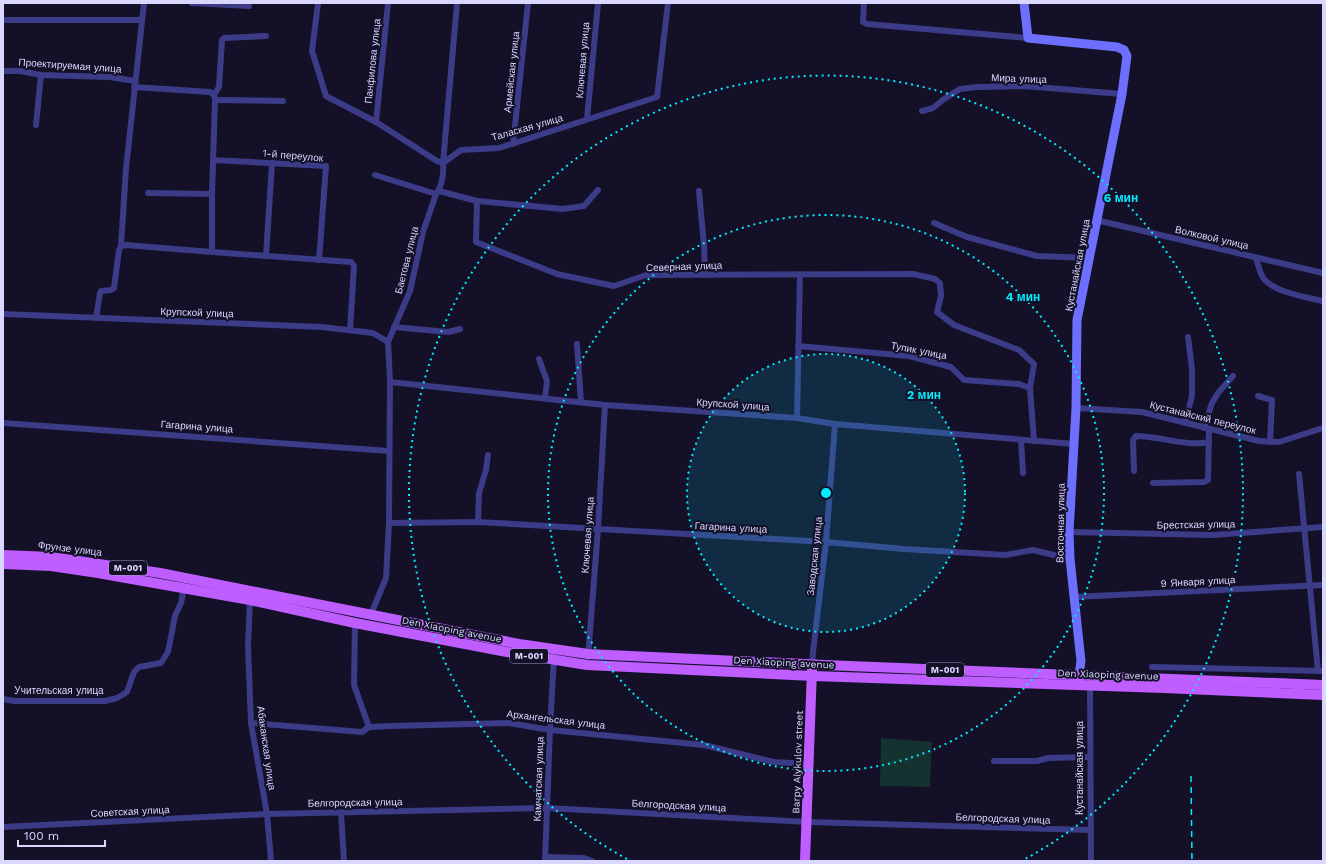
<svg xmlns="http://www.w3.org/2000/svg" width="1326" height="864" font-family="'Work Sans',sans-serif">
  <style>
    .green { fill: #133230 }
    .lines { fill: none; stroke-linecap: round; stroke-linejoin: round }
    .street { stroke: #3b3b87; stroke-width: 6 }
    .secondary { stroke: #6e6eff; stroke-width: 9 }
    .primary { stroke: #be5eff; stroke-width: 10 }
    .rail { stroke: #03ecff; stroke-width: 1.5; stroke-dasharray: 6 5; stroke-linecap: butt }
    .ring { fill: none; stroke: #03ecff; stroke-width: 2; stroke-dasharray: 2 4 }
    .labels { text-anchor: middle; stroke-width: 4; stroke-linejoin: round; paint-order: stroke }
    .shield { fill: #131028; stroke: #9e9bbe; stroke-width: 1 }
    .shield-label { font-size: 9px; font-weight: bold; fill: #dad7ff }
    .street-label { font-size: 10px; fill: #dad7ff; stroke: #131028 }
    .centre { fill: #03ecff; stroke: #131028; stroke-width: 2 }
    .ring-label { font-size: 12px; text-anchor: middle; font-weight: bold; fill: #03ecff; stroke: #131028; stroke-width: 4; stroke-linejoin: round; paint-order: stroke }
  </style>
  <rect width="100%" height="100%" fill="#131028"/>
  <!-- green -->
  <path class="green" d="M 881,738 L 932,742 L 930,787 L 880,786 Z"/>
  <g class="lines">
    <!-- street -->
    <g class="street">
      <path d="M 192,3 L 249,6"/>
      <path d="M 318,3 L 312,51 L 326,96 L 376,122 L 437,161 L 443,163 L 461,150 L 499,148 L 657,97 L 668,3"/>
      <path d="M 864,3 L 863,22 L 867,24 L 1028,38"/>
      <path d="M 3,20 L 142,20"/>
      <path d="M 3,71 L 20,71 L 41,75 L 110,77 L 135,81"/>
      <path d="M 134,87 L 210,92 L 214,95 L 215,100 L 212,194 L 212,252 L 351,262 L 354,266 L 350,330"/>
      <path d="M 214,95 L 219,87 L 222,40 L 224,38 L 266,36"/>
      <path d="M 215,100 L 283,101"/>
      <path d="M 922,111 L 933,108 L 944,99 L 960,89 L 977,87 L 1024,86 L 1122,94"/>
      <path d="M 587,119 L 598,3"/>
      <path d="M 376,122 L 388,3"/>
      <path d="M 36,125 L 41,75"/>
      <path d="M 513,144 L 528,3"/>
      <path d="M 213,160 L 326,166 L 319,260"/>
      <path d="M 375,175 L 436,194"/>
      <path d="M 439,191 L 477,201 L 563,209 L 584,206 L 598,190"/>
      <path d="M 699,191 L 704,246 L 705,275"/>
      <path d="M 148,193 L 212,194"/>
      <path d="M 477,201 L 476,242 L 557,274 L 614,286 L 646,275 L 913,274 L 935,279 L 940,283 L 941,296 L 937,312 L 954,325 L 1019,350 L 1034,364 L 1030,388 L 1034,441"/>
      <path d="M 1096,220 L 1323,273"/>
      <path d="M 934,223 L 967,237 L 1037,256 L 1089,258"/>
      <path d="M 121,246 L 126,169 L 144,3"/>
      <path d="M 266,256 L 272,163"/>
      <path d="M 1256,258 C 1258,264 1260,274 1264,279 C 1276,293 1306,297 1323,301"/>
      <path d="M 3,314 L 322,327 L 373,333 L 388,342"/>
      <path d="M 96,318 L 100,293 L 101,291 L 111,290 L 114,288 L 119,250 L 121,246 L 126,245 L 212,252"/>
      <path d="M 394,327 L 448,332 L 460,329"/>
      <path d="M 577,344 L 581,402"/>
      <path d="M 798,346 L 909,356 L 951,367 L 964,380 L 1019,384 L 1030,388"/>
      <path d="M 539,359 L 547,381 L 545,398"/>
      <path d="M 390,382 L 605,405 L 797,418 L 835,424 L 1074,444"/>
      <path d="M 1258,396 L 1272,400 L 1270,442"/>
      <path d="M 1076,408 L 1142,412 L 1259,441 L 1279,442 L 1323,428"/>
      <path d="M 797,418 L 800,274"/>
      <path d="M 3,423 L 389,451"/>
      <path d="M 1185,423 L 1192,396 L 1192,369 L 1188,337"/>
      <path d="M 1204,428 L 1212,403 L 1218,393 L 1233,376"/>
      <path d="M 1021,440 L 1023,473"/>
      <path d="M 1134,471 L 1133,440 L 1136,436 C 1160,436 1186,447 1209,442"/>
      <path d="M 1299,474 L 1318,671"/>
      <path d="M 1153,483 L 1204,482 L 1208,480 L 1209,429"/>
      <path d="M 478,522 L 479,493 L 486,470 L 488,455"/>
      <path d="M 389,523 L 478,522 L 826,542 L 904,549 L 1005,555 L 1033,550 L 1070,559"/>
      <path d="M 1069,532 L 1213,535 L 1323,527"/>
      <path d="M 1074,597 L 1323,585"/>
      <path d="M 250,598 L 248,647 L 251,723 L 267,814 L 271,861"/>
      <path d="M 371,614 L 386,578 L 389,523 L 390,382 L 388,342 L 410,291 L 423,232 L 436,194 C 442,187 444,172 443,163 L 457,3"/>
      <path d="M 355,623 L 354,685 L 369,727"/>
      <path d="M 588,657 L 598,529 L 605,405"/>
      <path d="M 812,665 L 813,652 L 826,542 L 835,424"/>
      <path d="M 1152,667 L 1323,671"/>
      <path d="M 1090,683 L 1091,861"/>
      <path d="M 3,699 L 14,701 L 105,701 L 117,698 L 127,692 L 134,672 L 139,667 L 161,663 L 168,652 L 175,616 L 181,603 L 184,588"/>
      <path d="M 251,723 L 362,732 L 369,727 L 391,726 L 509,723 L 550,730 L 704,745 L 774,762 L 810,764"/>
      <path d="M 994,761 L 1037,761 L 1048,758 L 1090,757"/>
      <path d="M 341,813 L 344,861"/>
      <path d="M 3,827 L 267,814 L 547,808 L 807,822 L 1091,830"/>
      <path d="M 545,857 L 584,858 L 592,861"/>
      <path d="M 545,861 L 550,730 L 554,657"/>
    </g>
    <!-- secondary -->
    <path class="secondary" d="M 1024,3 L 1028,38 L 1117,47 L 1124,50 L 1127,56 L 1122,94 L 1077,320 L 1076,408 L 1069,532 L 1070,559 L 1081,661 L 1078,682"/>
    <!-- primary -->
    <g class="primary">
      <path d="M 3,555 L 51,557 L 160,573 L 519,644 L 588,654 L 825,665 L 1323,685"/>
      <path d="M 3,564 L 51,566 L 98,573 L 250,600 L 355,623 L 507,652 L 587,665 L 813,676 L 1164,688 L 1323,695"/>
      <path d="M 805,861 L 812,669"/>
    </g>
    <!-- rail -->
    <path class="rail" d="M 1191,776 L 1192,861"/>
  </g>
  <!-- distance rings -->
  <circle cx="826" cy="493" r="139" fill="#03ecff" fill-opacity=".12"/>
  <g class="ring">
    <circle cx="826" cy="493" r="139"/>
    <circle cx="826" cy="493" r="278"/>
    <path d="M627 859A417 417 0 1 1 1025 859"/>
  </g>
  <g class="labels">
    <!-- shield labels -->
    <g class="shield">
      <rect x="109" y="561" width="38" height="14" rx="3"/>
      <rect x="510" y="649" width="38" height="14" rx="3"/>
      <rect x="926" y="663" width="38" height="14" rx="3"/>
    </g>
    <g class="shield-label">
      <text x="128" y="571">M-001</text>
      <text x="529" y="659">M-001</text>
      <text x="945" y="673">M-001</text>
    </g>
    <!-- street labels -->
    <g class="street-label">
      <text transform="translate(582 60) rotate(-85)" y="4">Ключевая улица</text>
      <text transform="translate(372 61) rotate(-84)" y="4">Панфилова улица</text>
      <text transform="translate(70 65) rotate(4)" y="4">Проектируемая улица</text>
      <text transform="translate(511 72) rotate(-84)" y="4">Армейская улица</text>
      <text transform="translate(1019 78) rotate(2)" y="4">Мира улица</text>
      <text transform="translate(527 127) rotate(-16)" y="4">Талаская улица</text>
      <text transform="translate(293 155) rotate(5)" y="4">1-й переулок</text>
      <text transform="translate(1212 237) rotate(13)" y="4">Волковой улица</text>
      <text transform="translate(406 260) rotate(-76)" y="4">Баетова улица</text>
      <text transform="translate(1077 265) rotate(-79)" y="4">Кустанайская улица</text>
      <text transform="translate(684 266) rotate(-2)" y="4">Северная улица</text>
      <text transform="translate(197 312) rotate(2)" y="4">Крупской улица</text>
      <text transform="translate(919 350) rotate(11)" y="4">Тупик улица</text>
      <text transform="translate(733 404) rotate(4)" y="4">Крупской улица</text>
      <text transform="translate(1203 417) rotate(14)" y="4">Кустанайский переулок</text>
      <text transform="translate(197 426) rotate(4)" y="4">Гагарина улица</text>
      <text transform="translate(1060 523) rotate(-89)" y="4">Восточная улица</text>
      <text transform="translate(1196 524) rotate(-1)" y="4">Брестская улица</text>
      <text transform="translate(731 527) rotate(3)" y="4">Гагарина улица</text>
      <text transform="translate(587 535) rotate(-86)" y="4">Ключевая улица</text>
      <text transform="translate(70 548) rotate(7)" y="4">Фрунзе улица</text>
      <text transform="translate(814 556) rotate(-84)" y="4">Заводская улица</text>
      <text transform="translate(1198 581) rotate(-3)" y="4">9 Января улица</text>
      <text transform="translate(452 629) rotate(11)" y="4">Den Xiaoping avenue</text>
      <text transform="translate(784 662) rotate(3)" y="4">Den Xiaoping avenue</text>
      <text transform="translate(1108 674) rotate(2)" y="4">Den Xiaoping avenue</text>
      <text x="59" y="694">Учительская улица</text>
      <text transform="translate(556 719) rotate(7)" y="4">Архангельская улица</text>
      <text transform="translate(267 748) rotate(82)" y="4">Абаканская улица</text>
      <text transform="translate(797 762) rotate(-88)" y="4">Barpy Alykulov street</text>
      <text transform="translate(1079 768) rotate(-90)" y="4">Кустанайская улица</text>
      <text transform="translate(538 779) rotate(-88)" y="4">Камчатская улица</text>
      <text transform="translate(355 802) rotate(-1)" y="4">Белгородская улица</text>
      <text transform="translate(679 805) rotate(3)" y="4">Белгородская улица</text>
      <text transform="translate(130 811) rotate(-3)" y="4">Советская улица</text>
      <text transform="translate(1003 818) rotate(2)" y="4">Белгородская улица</text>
    </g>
  </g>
  <circle cx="826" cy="493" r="6" class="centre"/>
  <g class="ring-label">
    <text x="1121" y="202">6 мин</text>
    <text x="1023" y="301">4 мин</text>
    <text x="924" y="399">2 мин</text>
  </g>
  <!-- border -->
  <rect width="1326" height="864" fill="none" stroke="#dad7ff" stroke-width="8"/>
  <!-- scale -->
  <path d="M18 840v6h87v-6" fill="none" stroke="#dad7ff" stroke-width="2"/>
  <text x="24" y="840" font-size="12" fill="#dad7ff" stroke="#131028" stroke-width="3" paint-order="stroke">100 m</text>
</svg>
